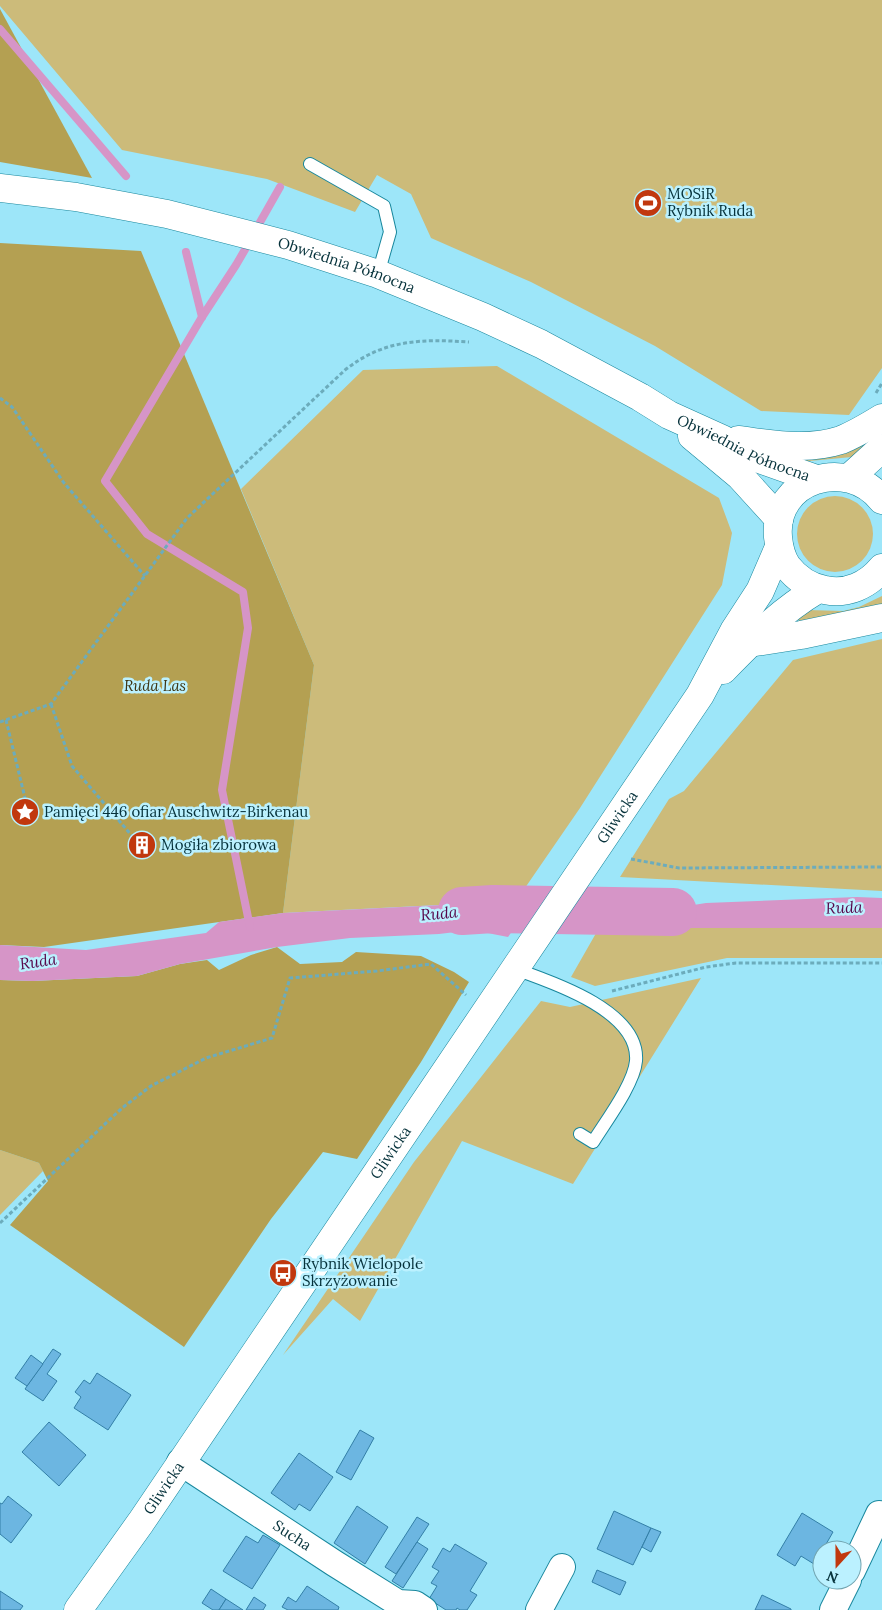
<svg xmlns="http://www.w3.org/2000/svg" width="882" height="1610" font-family="Lora,serif">
  <style>
    .green { fill: #ccbb7a }
    .forest { fill: #b4a052 }
    .water { fill: #d695c7 }
    .lines { fill: none; stroke-linecap: round; stroke-linejoin: round }
    .stream { stroke: #d695c7; stroke-width: 8 }
    .river { stroke: #d695c7; stroke-width: 48 }
    .building { fill: #6cb6e1; stroke: #337fa7 }
    .service-casing { stroke: #18879d; stroke-width: 14 }
    .minor-casing { stroke: #18879d; stroke-width: 28 }
    .secondary-casing { stroke: #18879d; stroke-width: 29 }
    .primary-casing { stroke: #18879d; stroke-width: 29 }
    .path { stroke: #6cacbc; stroke-width: 3; stroke-dasharray: 4 2.5; stroke-linecap: butt }
    .service { stroke: #fff; stroke-width: 12 }
    .minor { stroke: #fff; stroke-width: 26 }
    .secondary { stroke: #fff; stroke-width: 28 }
    .primary { stroke: #fff; stroke-width: 28 }
    .labels { text-anchor: middle; stroke-width: 5; stroke-linejoin: round; paint-order: stroke }
    .poi-label { font-size: 15px; fill: #06323b; stroke: #bbf1ff; text-anchor: start }
    .street-label { font-size: 15px; fill: #06323b; stroke: #bbf1ff }
    .park-label { font-size: 15px; font-style: italic; fill: #3e3513; stroke: #bbf1ff }
    .water-label { font-size: 16px; font-style: italic; fill: #57084b; stroke: #bbf1ff }
  </style>
  <rect width="100%" height="100%" fill="#9de6f9"/>
  <!-- green -->
  <g class="green">
    <path d="M 0,0 L 882,0 L 882,368 L 849,415 L 761,411 L 655,346 L 531,282 L 431,238 L 411,194 L 377,175 L 355,212 L 267,179 L 122,150 L 0,6 Z"/>
    <path d="M 497,366 L 719,498 L 732,533 L 722,585 L 580,808 L 516,901 L 283,913 L 314,665 L 241,489 L 363,370 Z"/>
    <path d="M 863,442 L 867,448 L 852,457 L 799,462 L 777,453 Z"/>
    <circle cx="835" cy="534" r="38"/>
    <path d="M 882,596 L 882,608 L 803,626 L 794,614 L 807,610 L 843,611 L 859,607 Z"/>
    <path d="M 882,639 L 882,891 L 620,877 L 669,799 L 684,791 L 793,660 Z"/>
    <path d="M 599,928 L 882,928 L 882,958 L 727,958 L 595,986 L 571,977 Z"/>
    <path d="M 701,978 L 573,1184 L 462,1141 L 360,1321 L 333,1299 L 283,1355 L 414,1162 L 541,1001 L 570,1007 Z"/>
    <path d="M 0,1150 L 39,1163 L 43,1171 L 0,1215 Z"/>
  </g>
  <!-- forest -->
  <g class="forest">
    <path d="M 0,9 L 92,178 L 0,162 Z"/>
    <path d="M 0,243 L 141,251 L 314,665 L 283,913 L 44,947 L 0,945 Z"/>
    <path d="M 277,947 L 300,964 L 342,962 L 356,952 L 421,956 L 454,972 L 469,982 L 421,1062 L 357,1159 L 323,1152 L 271,1219 L 184,1347 L 10,1225 L 48,1181 L 39,1163 L 0,1150 L 0,980 L 33,981 L 137,976 L 180,964 L 207,960 L 219,970 L 251,955 Z"/>
  </g>
  <!-- water -->
  <g class="water">
    <path d="M 621,891 L 644,904 L 681,907 L 706,903 L 857,897 L 882,898 L 882,928 L 599,928 Z"/>
    <path d="M 540,892 L 508,937 L 472,930 L 439,934 L 350,938 L 277,947 L 180,964 L 137,976 L 33,981 L 0,980 L 0,945 L 86,950 L 206,933 L 219,922 L 283,913 L 441,905 Z"/>
  </g>
  <g class="lines">
    <!-- stream -->
    <g class="stream">
      <path d="M 0,29 L 126,176"/>
      <path d="M 255,231 L 280,187"/>
      <path d="M 250,241 L 236,265 L 202,317 L 105,481 L 147,534 L 243,592 L 248,628 L 222,790 L 250,927"/>
      <path d="M 186,252 L 202,317"/>
    </g>
    <!-- river -->
    <path class="river" d="M 462,911 L 493,909 L 673,912"/>
  </g>
  <!-- building -->
  <g class="building">
    <path d="M 153,836 L 156,846 L 132,855 L 128,844 Z"/>
    <path d="M 53,1349 L 61,1354 L 47,1374 L 57,1381 L 43,1401 L 25,1389 Z"/>
    <path d="M 31,1355 L 43,1364 L 27,1386 L 15,1378 Z"/>
    <path d="M 97,1373 L 131,1395 L 108,1430 L 74,1408 L 81,1397 L 75,1392 L 84,1380 L 90,1384 Z"/>
    <path d="M 49,1422 L 86,1455 L 59,1486 L 22,1452 Z"/>
    <path d="M 360,1430 L 374,1438 L 351,1480 L 336,1472 Z"/>
    <path d="M 299,1453 L 333,1477 L 310,1511 L 299,1504 L 295,1510 L 271,1493 Z"/>
    <path d="M 8,1496 L 32,1515 L 11,1543 L 0,1534 L 0,1503 L 2,1504 Z"/>
    <path d="M 357,1506 L 388,1527 L 365,1564 L 334,1543 Z"/>
    <path d="M 614,1511 L 651,1528 L 633,1565 L 597,1549 Z"/>
    <path d="M 802,1513 L 833,1532 L 825,1546 L 832,1550 L 822,1550 L 822,1558 L 819,1556 L 814,1564 L 801,1556 L 795,1566 L 777,1555 Z"/>
    <path d="M 417,1517 L 429,1524 L 396,1574 L 385,1567 Z"/>
    <path d="M 651,1528 L 661,1532 L 651,1552 L 642,1547 Z"/>
    <path d="M 263,1535 L 280,1545 L 252,1589 L 223,1571 L 246,1536 L 258,1543 Z"/>
    <path d="M 417,1542 L 428,1549 L 403,1588 L 392,1581 Z"/>
    <path d="M 455,1544 L 487,1563 L 470,1591 L 477,1595 L 467,1610 L 460,1610 L 457,1608 L 456,1610 L 446,1610 L 429,1599 L 437,1586 L 431,1583 L 439,1571 L 432,1567 L 443,1548 L 450,1552 Z"/>
    <path d="M 597,1570 L 626,1582 L 620,1595 L 592,1582 Z"/>
    <path d="M 307,1586 L 339,1607 L 338,1610 L 288,1610 L 282,1607 L 288,1597 L 296,1602 Z"/>
    <path d="M 211,1589 L 226,1599 L 219,1610 L 213,1610 L 202,1603 Z"/>
    <path d="M 0,1591 L 23,1606 L 20,1610 L 0,1610 Z"/>
    <path d="M 762,1595 L 791,1609 L 791,1610 L 755,1610 Z"/>
    <path d="M 254,1597 L 266,1605 L 263,1610 L 246,1610 Z"/>
    <path d="M 226,1599 L 243,1610 L 219,1610 Z"/>
  </g>
  <g class="lines">
    <defs>
      <g id="service">
        <path d="M 310,164 L 384,206 L 390,232 L 378,274"/>
        <path d="M 515,969 C 552,982 640,1011 636,1061 C 634,1084 606,1121 593,1142 L 580,1134"/>
      </g>
      <g id="minor">
        <path id="s1" d="M 180,1462 L 334,1563 L 398,1603 L 415,1604 L 424,1610"/>
        <path d="M 852,1571 L 879,1514"/>
        <path d="M 539,1610 L 562,1567"/>
        <path d="M 833,1610 L 848,1580"/>
      </g>
      <g id="secondary">
        <path id="s2" d="M 0,188 L 76,197 L 167,214 L 288,245 L 378,274 L 483,317 L 541,344 L 640,397 L 669,415 L 722,439 L 754,457 L 816,479"/>
        <path d="M 692,436 L 740,476 L 779,519"/>
        <path d="M 738,440 C 772,444 807,451 841,440 C 856,434 869,426 882,418"/>
        <path d="M 749,643 L 801,635 L 882,618"/>
      </g>
      <g id="primary">
        <path d="M 849,478 L 882,448"/>
        <path d="M 882,500 C 847,456 773,479 778,537 C 779,548 781,557 787,566 C 797,579 809,587 825,590 C 847,595 868,585 882,568"/>
        <path d="M 723,670 C 753,639 781,611 818,589"/>
        <path id="s3" d="M 78,1610 L 141,1522 L 700,695 L 734,631 L 760,591 L 779,547"/>
      </g>
    </defs>
    <!-- service casing -->
    <use href="#service" class="service-casing"/>
    <!-- minor casing -->
    <use href="#minor" class="minor-casing"/>
    <!-- secondary casing -->
    <use href="#secondary" class="secondary-casing"/>
    <!-- primary casing -->
    <use href="#primary" class="primary-casing"/>
    <!-- path -->
    <g class="path">
      <path d="M 876,393 L 882,383"/>
      <path d="M 0,398 L 12,407 L 64,483 L 145,576"/>
      <path d="M 51,704 L 72,766 L 133,837"/>
      <path d="M 6,720 L 25,798"/>
      <path d="M 0,722 L 51,704 L 187,518 L 345,370 C 384,339 422,339 469,342"/>
      <path d="M 631,859 L 679,868 L 882,867"/>
      <path d="M 612,991 L 706,967 L 736,963 L 882,963"/>
      <path d="M 0,1223 L 122,1108 L 151,1086 L 206,1058 L 272,1038 L 290,978 L 377,971 L 431,964 L 466,995"/>
    </g>
    <!-- service -->
    <use href="#service" class="service"/>
    <!-- minor -->
    <use href="#minor" class="minor"/>
    <!-- secondary -->
    <use href="#secondary" class="secondary"/>
    <!-- primary -->
    <use href="#primary" class="primary"/>
  </g>
  <!-- icons -->
  <defs>
    <symbol id="stadium-disc" viewBox="-11 -11 22 22"><circle r="9.5" fill="#c1380e" stroke="#bbf1ff"/><path d="M0-5a6.5 5 0 1 0 0 10a6.5 5 0 1 0 0-10ZM-3.5-1.8h7v3.6h-7Z" fill="#fff"/></symbol>
    <symbol id="sight-disc" viewBox="-11 -11 22 22"><circle r="9.5" fill="#c1380e" stroke="#bbf1ff"/><path d="M0-6L1.8-2.2L6-1.7L2.9 1.2L3.7 5.4L0 3.3L-3.7 5.4L-2.9 1.2L-6-1.7L-1.8-2.2Z" fill="#fff"/></symbol>
    <symbol id="building-disc" viewBox="-11 -11 22 22"><circle r="9.5" fill="#c1380e" stroke="#bbf1ff"/><path d="M-4-6H4V6H1V3H-1V6H-4ZM-2.5-4.3h1.7v1.8h-1.7ZM.8-4.3h1.7v1.8H.8ZM-2.5-1h1.7V.8h-1.7ZM.8-1h1.7V.8H.8Z" fill="#fff"/></symbol>
    <symbol id="bus-disc" viewBox="-11 -11 22 22"><circle r="9.5" fill="#c1380e" stroke="#bbf1ff"/><path d="M-5-6H5V4H4V6H2V4H-2V6H-4V4H-5ZM-3.5-4V0h7V-4ZM-3.5 1.2v1.5H-2V1.2ZM2 1.2v1.5H3.5V1.2Z" fill="#fff"/></symbol>
  </defs>
  <g fill-rule="evenodd">
    <use href="#stadium-disc" x="632" y="187" width="32" height="32"/>
    <use href="#sight-disc" x="9" y="796" width="32" height="32"/>
    <use href="#building-disc" x="126" y="829" width="32" height="32"/>
    <use href="#bus-disc" x="267" y="1257" width="32" height="32"/>
  </g>
  <g class="labels">
    <!-- poi labels -->
    <g class="poi-label">
      <text x="667" y="199">MOSiR<tspan x="667" dy="17">Rybnik Ruda</tspan></text>
      <text x="44" y="817">Pamięci 446 ofiar Auschwitz-Birkenau</text>
      <text x="161" y="850">Mogiła zbiorowa</text>
      <text x="302" y="1269">Rybnik Wielopole<tspan x="302" dy="17">Skrzyżowanie</tspan></text>
    </g>
    <!-- street labels -->
    <g class="street-label">
      <text dy="5" stroke="none"><textPath href="#s2" startOffset="356">Obwiednia Północna</textPath></text>
      <text dy="5" stroke="none"><textPath href="#s2" startOffset="794">Obwiednia Północna</textPath></text>
      <text dy="5" stroke="none"><textPath href="#s3" startOffset="959">Gliwicka</textPath></text>
      <text dy="5" stroke="none"><textPath href="#s3" startOffset="554">Gliwicka</textPath></text>
      <text dy="5" stroke="none"><textPath href="#s3" startOffset="149">Gliwicka</textPath></text>
      <text dy="5" stroke="none"><textPath href="#s1" startOffset="134">Sucha</textPath></text>
    </g>
    <!-- park labels -->
    <g class="park-label">
      <text x="155" y="691">Ruda Las</text>
    </g>
    <!-- water labels -->
    <g class="water-label">
      <text transform="translate(844 907) rotate(-2)" y="6">Ruda</text>
      <text transform="translate(439 913) rotate(-5)" y="6">Ruda</text>
      <text transform="translate(38 961) rotate(-8)" y="6">Ruda</text>
    </g>
  </g>
  <!-- north arrow -->
  <g transform="translate(837 1565) rotate(201)"><circle r="24" fill="#bbf1ff" stroke="#73a5b1"/>
  <path d="M0-4L9 19L0 12L-9 19Z" fill="#c1380e"/>
  <text y="-8" font-size="14" font-weight="bold" text-anchor="middle" fill="#06323b">N</text>
  </g>
</svg>
